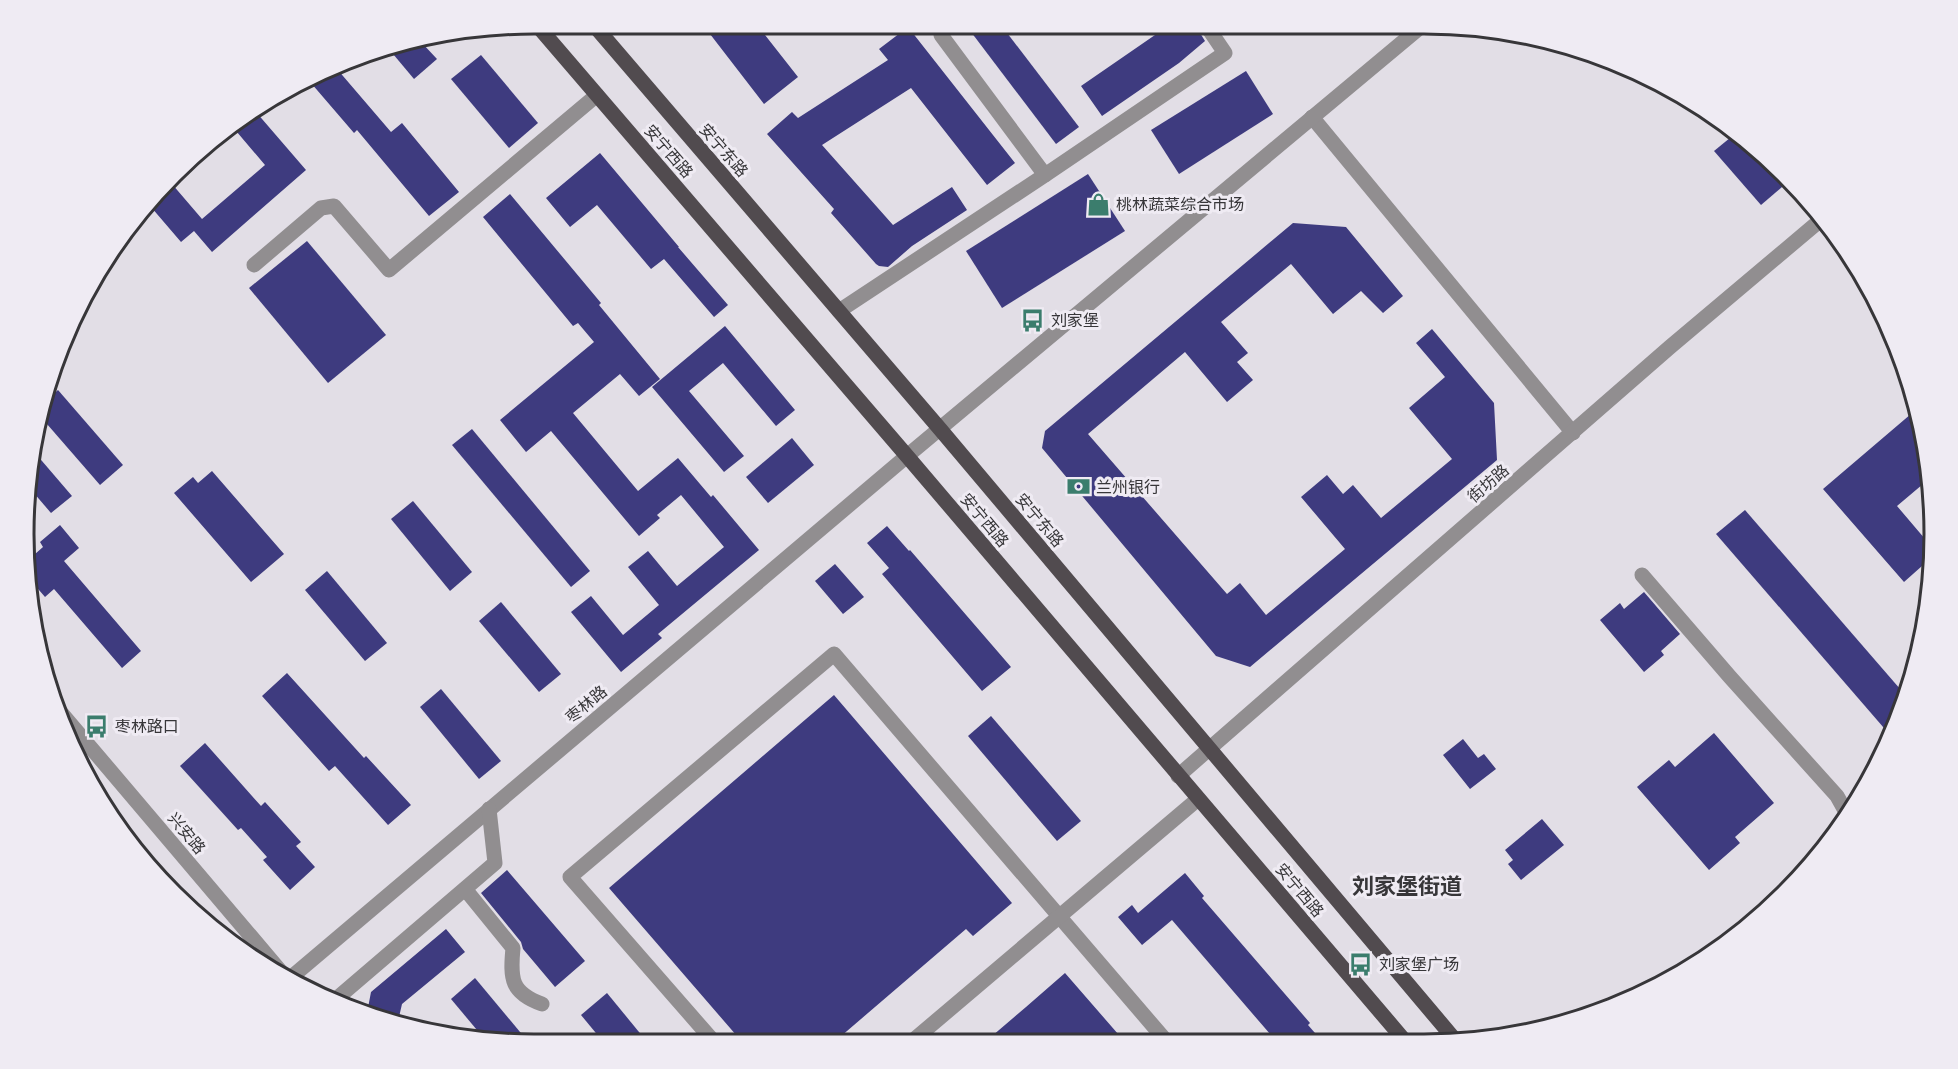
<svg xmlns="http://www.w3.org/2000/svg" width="1958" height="1069" font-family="Montserrat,'Noto Sans SC',sans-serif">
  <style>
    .building { fill: #3e3b7f }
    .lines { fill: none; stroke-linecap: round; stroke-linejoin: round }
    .minor { stroke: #918e90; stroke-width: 15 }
    .major { stroke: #514b4f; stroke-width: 15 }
    .labels { text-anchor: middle; stroke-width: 6; stroke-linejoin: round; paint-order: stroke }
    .street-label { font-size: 16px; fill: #373639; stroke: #efebf3 }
    .poi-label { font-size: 16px; fill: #373639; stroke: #efebf3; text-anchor: start }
    .district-label { font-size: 22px; font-weight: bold; fill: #373639; stroke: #efebf3 }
    .rim { fill: none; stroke: #373639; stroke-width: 3 }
  </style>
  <rect width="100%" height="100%" fill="#e2dee6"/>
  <!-- building -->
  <g class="building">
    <path d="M 722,24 L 778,24 L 765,35 L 798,77 L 764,104 L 710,34 Z"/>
    <path d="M 965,24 L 1001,25 L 1079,127 L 1056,144 Z"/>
    <path d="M 1146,25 L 1195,25 L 1205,41 L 1179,63 L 1102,116 L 1081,86 L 1155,35 Z"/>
    <path d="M 908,27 L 1015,163 L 987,185 L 911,88 L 822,145 L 893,225 L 952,187 L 967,210 L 912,246 L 888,267 L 879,266 L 876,264 L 831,213 L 834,209 L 767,134 L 792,112 L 798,118 L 888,60 L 879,49 Z"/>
    <path d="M 422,43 L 437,59 L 414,79 L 388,48 Z"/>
    <path d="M 481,55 L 538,123 L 509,148 L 451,79 Z"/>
    <path d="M 337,69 L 391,132 L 402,123 L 459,192 L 429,216 L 357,130 L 354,133 L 311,83 Z"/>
    <path d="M 1246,71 L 1273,114 L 1179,174 L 1151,130 Z"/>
    <path d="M 256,112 L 306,170 L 212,252 L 194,231 L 181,242 L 151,207 L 172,184 L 202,219 L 265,165 L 231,125 Z"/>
    <path d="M 1736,133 L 1760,150 L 1789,181 L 1761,205 L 1714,151 Z"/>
    <path d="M 600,153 L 679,247 L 678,247 L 728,305 L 714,317 L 664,259 L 651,269 L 597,205 L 570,227 L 546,198 Z"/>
    <path d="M 1088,174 L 1125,231 L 1002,308 L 966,251 Z"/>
    <path d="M 510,194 L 601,303 L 599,305 L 660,379 L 639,396 L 620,374 L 573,413 L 638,491 L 678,458 L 711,497 L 713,495 L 759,550 L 658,634 L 662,638 L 621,672 L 571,612 L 591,596 L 623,635 L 659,605 L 628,567 L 648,551 L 677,586 L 724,547 L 681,495 L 657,515 L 660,518 L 639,536 L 551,431 L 526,452 L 500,420 L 594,342 L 578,323 L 573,326 L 483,217 Z"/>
    <path d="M 1293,223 L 1346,227 L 1403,296 L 1383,313 L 1361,291 L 1333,314 L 1291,264 L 1221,322 L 1248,353 L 1237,362 L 1253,380 L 1227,402 L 1185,352 L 1088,434 L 1227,594 L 1240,583 L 1266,615 L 1345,549 L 1301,497 L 1327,475 L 1343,494 L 1353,485 L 1381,518 L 1452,459 L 1409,408 L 1445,377 L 1416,343 L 1432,329 L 1494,403 L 1497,460 L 1250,667 L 1216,656 L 1042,448 L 1045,431 Z"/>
    <path d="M 307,241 L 386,335 L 328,383 L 249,288 Z"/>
    <path d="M 725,326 L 795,410 L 776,426 L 723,363 L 689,391 L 744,456 L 724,472 L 652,387 Z"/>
    <path d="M 58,390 L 123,465 L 100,485 L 40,416 L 41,405 Z"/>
    <path d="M 1918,408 L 1929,479 L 1897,506 L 1931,546 L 1931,558 L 1904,582 L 1823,489 Z"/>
    <path d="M 472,429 L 590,571 L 571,587 L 452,445 Z"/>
    <path d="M 792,438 L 814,465 L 768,503 L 746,477 Z"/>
    <path d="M 36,454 L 72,496 L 51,513 L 33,492 Z"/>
    <path d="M 212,471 L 284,554 L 251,582 L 174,493 L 193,477 L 198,483 Z"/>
    <path d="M 413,501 L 472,572 L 450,591 L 391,519 Z"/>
    <path d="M 1745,510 L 1907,697 L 1890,735 L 1716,534 Z"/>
    <path d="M 60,525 L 79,548 L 64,561 L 141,651 L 122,668 L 54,589 L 45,597 L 27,576 L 26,562 L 43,547 L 40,542 Z"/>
    <path d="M 887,526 L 909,551 L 910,550 L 1011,667 L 982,691 L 882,574 L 889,568 L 867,543 Z"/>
    <path d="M 835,564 L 864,597 L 843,614 L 815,581 Z"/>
    <path d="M 327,571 L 387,643 L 365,661 L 305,590 Z"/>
    <path d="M 1644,592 L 1680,634 L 1661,651 L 1664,655 L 1644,672 L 1600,620 L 1620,603 L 1624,609 Z"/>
    <path d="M 501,602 L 561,674 L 539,692 L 479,621 Z"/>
    <path d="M 287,673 L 364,758 L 366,756 L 411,805 L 388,825 L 335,766 L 329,771 L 262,696 Z"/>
    <path d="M 441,689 L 501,761 L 479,779 L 420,707 Z"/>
    <path d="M 834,695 L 1012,903 L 973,936 L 966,929 L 833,1043 L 743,1043 L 609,888 Z"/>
    <path d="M 991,716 L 1081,821 L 1057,841 L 968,736 Z"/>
    <path d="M 1714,733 L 1774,803 L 1735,837 L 1740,843 L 1709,870 L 1637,787 L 1669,760 L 1675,767 Z"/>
    <path d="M 1463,739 L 1478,758 L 1484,754 L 1496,769 L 1470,789 L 1443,755 Z"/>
    <path d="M 205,743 L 261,806 L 265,802 L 301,842 L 296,846 L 315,867 L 290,890 L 263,860 L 267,857 L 241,828 L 238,830 L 180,766 Z"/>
    <path d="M 1542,819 L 1564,845 L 1521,880 L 1508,864 L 1513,860 L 1505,850 Z"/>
    <path d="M 507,870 L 585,961 L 555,987 L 523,949 L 521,942 L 481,893 Z"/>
    <path d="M 1185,873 L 1204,896 L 1202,898 L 1310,1023 L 1308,1025 L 1322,1041 L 1276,1041 L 1172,920 L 1142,945 L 1118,917 L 1132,905 L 1138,913 Z"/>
    <path d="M 446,929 L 465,952 L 402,1004 L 397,1026 L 367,1013 L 371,992 Z"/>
    <path d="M 1065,973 L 1125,1042 L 985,1042 L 1026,1007 Z"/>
    <path d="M 475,978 L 530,1044 L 501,1044 L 487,1042 L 451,999 Z"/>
    <path d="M 607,993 L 648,1043 L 605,1044 L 581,1015 Z"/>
  </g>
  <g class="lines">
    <!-- minor -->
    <g class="minor">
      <path d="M 941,35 L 1045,175"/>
      <path d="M 1312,117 L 1573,433"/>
      <path d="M 254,265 L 321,208 L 334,206 L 389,270 L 597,95"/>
      <path d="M 839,311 L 1045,175 L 1225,53 L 1206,25"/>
      <path d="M 1642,575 L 1730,677 L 1837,796 L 1847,814"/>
      <path d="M 58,709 L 288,980"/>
      <path d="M 1178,776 L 1670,347 L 1823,218"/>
      <path d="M 465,889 L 513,948 C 510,979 511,993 542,1004"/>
      <path d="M 288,980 L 907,456 L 1423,25"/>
      <path d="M 335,1000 L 495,863 L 489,809"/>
      <path d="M 715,1043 L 570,877 L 834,654 L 1167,1042"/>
      <path d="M 910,1043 L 1198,799"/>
    </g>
    <!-- major -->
    <g class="major">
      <path d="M 536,24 L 907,456 L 1405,1041"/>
      <path d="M 593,24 L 940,429 L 1456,1041"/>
    </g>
  </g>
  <!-- icons -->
  <defs>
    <symbol id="shop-bare" viewBox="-9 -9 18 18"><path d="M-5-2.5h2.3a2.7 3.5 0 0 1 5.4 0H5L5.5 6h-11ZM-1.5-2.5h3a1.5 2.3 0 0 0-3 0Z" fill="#3b7d6d" stroke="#efebf3" stroke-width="2.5" paint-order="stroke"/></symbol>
    <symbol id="bus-bare" viewBox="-9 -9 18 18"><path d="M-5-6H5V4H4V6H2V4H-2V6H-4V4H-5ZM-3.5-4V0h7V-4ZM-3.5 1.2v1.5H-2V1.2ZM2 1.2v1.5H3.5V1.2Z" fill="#3b7d6d" stroke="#efebf3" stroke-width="2.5" paint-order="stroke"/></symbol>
    <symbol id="bank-bare" viewBox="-9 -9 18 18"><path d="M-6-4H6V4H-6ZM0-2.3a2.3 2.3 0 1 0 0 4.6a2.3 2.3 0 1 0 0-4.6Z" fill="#3b7d6d" stroke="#efebf3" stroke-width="2.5" paint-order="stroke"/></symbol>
  </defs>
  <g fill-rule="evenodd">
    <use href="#shop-bare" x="1082" y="188" width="33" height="33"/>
    <use href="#bus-bare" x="1016" y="304" width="33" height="33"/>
    <use href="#bank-bare" x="1062" y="470" width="33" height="33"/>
    <use href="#bus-bare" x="80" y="710" width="33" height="33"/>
    <use href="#bus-bare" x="1344" y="948" width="33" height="33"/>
  </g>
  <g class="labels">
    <!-- street labels -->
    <g class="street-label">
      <text transform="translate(724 150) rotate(49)" y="6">安宁东路</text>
      <text transform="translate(669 151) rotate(49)" y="6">安宁西路</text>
      <text transform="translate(1488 483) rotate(-41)" y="6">街坊路</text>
      <text transform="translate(985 520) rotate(50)" y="6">安宁西路</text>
      <text transform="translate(1040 520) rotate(50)" y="6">安宁东路</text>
      <text transform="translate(586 704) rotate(-40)" y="6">枣林路</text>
      <text transform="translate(187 833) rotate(50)" y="6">兴安路</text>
      <text transform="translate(1300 890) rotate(50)" y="6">安宁西路</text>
    </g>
    <!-- poi labels -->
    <g class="poi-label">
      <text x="1116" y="210">桃林蔬菜综合市场</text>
      <text x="1051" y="326">刘家堡</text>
      <text x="1096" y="493">兰州银行</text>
      <text x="115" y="732">枣林路口</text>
      <text x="1379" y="970">刘家堡广场</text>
    </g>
    <!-- district labels -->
    <g class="district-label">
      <text x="1407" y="894">刘家堡街道</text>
    </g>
  </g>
  <!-- crop -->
  <path d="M0 0H1958V1069H0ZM534 34H1424A500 500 0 0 1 1924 534V534A500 500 0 0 1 1424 1034H534A500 500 0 0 1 34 534V534A500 500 0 0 1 534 34Z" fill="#efebf3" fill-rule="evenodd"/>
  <path class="rim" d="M534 34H1424A500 500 0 0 1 1924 534V534A500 500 0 0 1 1424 1034H534A500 500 0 0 1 34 534V534A500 500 0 0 1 534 34Z"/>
</svg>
